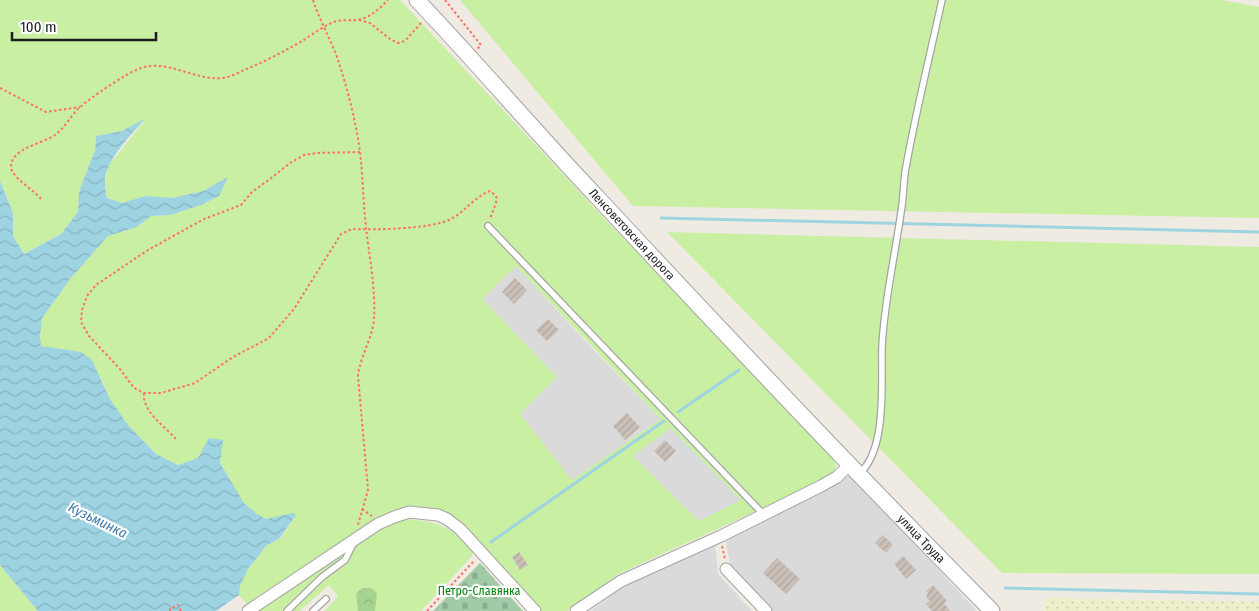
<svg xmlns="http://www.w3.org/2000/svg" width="1259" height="611" font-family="'Fira Sans Condensed',sans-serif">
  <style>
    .residential { fill: #dbdada }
    .farmland { fill: url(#farmland-dots) }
    .grass { fill: #c9efa2; fill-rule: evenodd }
    .forest { fill: url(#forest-crowns) }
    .cemetery { fill: url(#cemetery-stones) }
    .water { fill: url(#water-waves) }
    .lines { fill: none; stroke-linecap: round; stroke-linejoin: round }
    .stream { stroke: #9ed3e1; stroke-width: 3 }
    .building { fill: url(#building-hatch) }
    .service-casing { stroke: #a4a4a4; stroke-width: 8 }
    .minor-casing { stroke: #a4a4a4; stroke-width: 13 }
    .tertiary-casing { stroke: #a4a4a4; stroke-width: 17 }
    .path { stroke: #ff7063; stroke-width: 2; stroke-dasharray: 2.5 2.5; stroke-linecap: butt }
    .service { stroke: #fff; stroke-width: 5.5 }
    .minor { stroke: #fff; stroke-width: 11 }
    .tertiary { stroke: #fff; stroke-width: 15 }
    .labels { text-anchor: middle; stroke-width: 4.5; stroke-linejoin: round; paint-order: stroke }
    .street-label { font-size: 12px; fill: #1d1d1d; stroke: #fff }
    .park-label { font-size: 12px; fill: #02840a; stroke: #fff }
    .water-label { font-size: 14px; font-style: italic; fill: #3f78ad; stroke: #fff }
  </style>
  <defs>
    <pattern id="farmland-dots" width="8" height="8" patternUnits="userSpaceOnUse" patternTransform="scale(1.25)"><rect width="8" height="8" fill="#eef0cb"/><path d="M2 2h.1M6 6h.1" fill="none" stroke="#cccdae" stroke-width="1.8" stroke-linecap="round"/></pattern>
    <pattern id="forest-crowns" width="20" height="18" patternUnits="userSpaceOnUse" patternTransform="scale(1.25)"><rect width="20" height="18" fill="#a6d292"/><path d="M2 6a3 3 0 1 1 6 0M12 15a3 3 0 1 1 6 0" fill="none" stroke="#8eb47d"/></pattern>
    <pattern id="cemetery-stones" width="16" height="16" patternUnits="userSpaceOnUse" patternTransform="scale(1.25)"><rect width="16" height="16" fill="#a1caa6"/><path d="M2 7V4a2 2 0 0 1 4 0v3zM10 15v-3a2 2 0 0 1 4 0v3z" fill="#8aad8e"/></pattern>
    <pattern id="water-waves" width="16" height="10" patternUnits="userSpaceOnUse" patternTransform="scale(1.25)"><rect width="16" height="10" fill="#9ed3e1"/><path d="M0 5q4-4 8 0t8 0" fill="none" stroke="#88b5c1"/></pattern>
    <pattern id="building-hatch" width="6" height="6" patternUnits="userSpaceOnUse" patternTransform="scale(1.25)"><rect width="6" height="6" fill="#cbc0b7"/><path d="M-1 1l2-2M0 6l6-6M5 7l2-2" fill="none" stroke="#aea59d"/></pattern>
  </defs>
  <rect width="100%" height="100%" fill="#efeae2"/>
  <!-- residential -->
  <g class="residential">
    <path d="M 516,266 L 590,346 L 661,419 L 572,481 L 519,414 L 557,377 L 482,299 Z"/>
    <path d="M 670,427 L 741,500 L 699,521 L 633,456 Z"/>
    <path d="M 851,475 L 977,611 L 772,611 L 731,570 L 725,538 Z"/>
    <path d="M 715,544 L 718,574 L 752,611 L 590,611 L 635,579 Z"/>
  </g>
  <!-- farmland -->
  <path class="farmland" d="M 1053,598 L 1259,602 L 1259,611 L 1044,611 L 1043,608 L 1045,599 Z"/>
  <!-- grass -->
  <g class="grass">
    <path d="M 0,0 L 400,0 L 603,217 L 834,458 L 836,466 L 834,472 L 814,485 L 618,574 L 567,611 L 539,611 L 459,520 L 439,511 L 411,506 L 394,510 L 378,519 L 352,537 L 247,604 L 239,595 L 240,586 L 248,569 L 267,545 L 280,539 L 296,515 C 287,516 273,521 265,518 C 241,512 218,459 209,438 L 198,458 L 178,465 L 156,454 L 128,425 L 110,399 L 101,378 L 81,352 L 41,347 L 40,337 L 42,318 L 71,278 L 108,236 L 137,227 L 151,216 L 170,215 L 201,205 L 219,196 L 227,177 L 203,191 L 172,198 L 145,196 L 122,203 L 107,198 L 105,181 L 109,165 L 145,120 L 122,131 L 96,136 L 95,150 L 79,192 L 78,212 L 61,234 L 23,254 L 13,236 L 13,213 L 0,181 ZM 516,266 L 661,419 L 572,480 L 520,414 L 557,377 L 482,299 ZM 671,428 L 741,500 L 699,521 L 633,456 Z"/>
    <path d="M 460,0 L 1222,0 L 1259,7 L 1259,218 L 633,206 Z"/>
    <path d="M 667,232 L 1259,247 L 1259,574 L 1002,573 Z"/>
    <path d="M 406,519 C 440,522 450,526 473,551 L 472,556 L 421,611 L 375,611 L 375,605 L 371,588 L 362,588 L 356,594 L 358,611 L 325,611 L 338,596 L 329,585 L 299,611 L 292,611 L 324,580 L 347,564 L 356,546 L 392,523 Z"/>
    <path d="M 338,555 L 343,556 L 341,560 L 320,575 L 282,611 L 256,611 Z"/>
    <path d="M 0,565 L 38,611 L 0,611 Z"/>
  </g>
  <!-- forest -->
  <path class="forest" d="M 362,588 L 371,588 L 377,593 L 375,611 L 358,611 L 356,594 Z"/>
  <!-- cemetery -->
  <path class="cemetery" d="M 480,563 L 523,611 L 433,611 Z"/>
  <!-- water -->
  <path class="water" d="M 146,118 C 132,134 105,160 105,182 C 105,187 106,193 107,198 L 122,203 L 145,196 L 172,198 L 203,191 L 228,177 L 219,196 L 201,205 L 170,215 L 151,216 L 137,227 L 108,236 L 71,278 L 42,318 L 40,337 L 41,346 L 81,352 L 92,360 L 110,399 L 128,425 L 156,454 L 178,465 L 198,458 L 209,438 L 223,440 L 220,463 L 244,503 L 257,514 L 266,519 L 293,513 L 296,515 L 279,539 L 267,545 L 248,569 L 240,586 L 239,595 L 216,611 L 38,611 L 0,565 L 0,181 L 13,213 L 13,236 L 24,254 L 61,234 L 78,212 L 79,192 L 95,150 L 96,136 L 122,131 Z"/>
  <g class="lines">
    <!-- stream -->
    <g class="stream">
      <path d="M 661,218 L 1259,232"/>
      <path d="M 678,412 L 739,370"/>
      <path d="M 491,542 L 664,421"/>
      <path d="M 1005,588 L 1259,594"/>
    </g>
  </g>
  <!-- building -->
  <g class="building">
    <path d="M 515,278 L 527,290 L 514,304 L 502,292 Z"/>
    <path d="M 548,319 L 559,330 L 547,341 L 536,330 Z"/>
    <path d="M 627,413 L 640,427 L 625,440 L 613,426 Z"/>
    <path d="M 665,440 L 676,451 L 665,462 L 654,451 Z"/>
    <path d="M 883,535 L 893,545 L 886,553 L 875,543 Z"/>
    <path d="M 519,552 L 528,565 L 520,570 L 512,557 Z"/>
    <path d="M 903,556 L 916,570 L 906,579 L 894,564 Z"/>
    <path d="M 777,558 L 800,579 L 786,594 L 763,573 Z"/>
    <path d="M 933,585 L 947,601 L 944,603 L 950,611 L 932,611 L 926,604 L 930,601 L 926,597 L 928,593 L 926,591 Z"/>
  </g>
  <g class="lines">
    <defs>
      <g id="service">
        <path d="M 488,226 L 764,515"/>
        <path d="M 862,471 C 887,445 881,381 882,347 C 884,302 895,256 901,212 C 904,197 903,181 906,167 C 916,111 930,55 942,0"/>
        <path d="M 287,611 L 322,577 L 345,560 L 353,544"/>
        <path d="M 313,611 L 326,599"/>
      </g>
      <g id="minor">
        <path d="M 726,569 L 766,611"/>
        <path d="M 248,611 L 378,524 L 394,517 L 409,512 L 438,515 L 447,519 L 460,529 L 535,611"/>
        <path d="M 576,611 L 621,581 L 721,536 L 821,486 L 837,477 L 849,465"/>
      </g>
      <g id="tertiary">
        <path id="s1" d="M 417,0 C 479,65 537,134 599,199 C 728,338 859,476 992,611"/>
      </g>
    </defs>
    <!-- service casing -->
    <use href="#service" class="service-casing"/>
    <!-- minor casing -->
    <use href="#minor" class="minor-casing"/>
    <!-- tertiary casing -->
    <use href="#tertiary" class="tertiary-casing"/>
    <!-- path -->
    <g class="path">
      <path d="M 313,0 C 320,22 332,41 339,63 C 348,91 356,122 360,152 C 363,176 363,202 366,227 C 369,255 376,291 374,318 C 373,338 360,356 358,376 L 368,490 L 358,525"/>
      <path d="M 445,0 L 481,45 L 477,49"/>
      <path d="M 359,20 L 370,23 L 390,39 L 398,43 L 405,41 L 421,23"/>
      <path d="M 0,88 L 46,112 L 80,107"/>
      <path d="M 360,152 L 317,153 L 304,155 L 290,163 L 270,179 L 252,192 L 241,205 L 204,219 L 148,250 L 96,285 L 87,296 L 82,310 L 81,322 L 89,336 L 120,369 L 134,388 L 144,393 L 161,393 L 195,383 L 233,357 L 269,338 L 294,309 L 341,234 L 352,229 C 373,230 430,229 449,220 C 464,213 474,197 490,191 L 496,196 L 497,200 L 490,219"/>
      <path d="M 41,199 C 34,190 11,177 11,167 C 11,148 42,144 55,135 C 65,128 71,115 80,107 C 92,97 126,73 141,68 C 168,59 195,81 223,78 C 230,77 238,73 244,70 C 264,62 283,52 302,41 C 312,35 323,26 334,22 C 341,19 350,21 357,20 C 370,18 379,9 388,0"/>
      <path d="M 144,393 C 142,411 164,426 176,439"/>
      <path d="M 362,509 L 372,516"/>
      <path d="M 722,546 L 725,559"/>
      <path d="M 170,611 L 170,609 L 178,605 L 181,611"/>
      <path d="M 427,611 L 474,561"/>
    </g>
    <!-- service -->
    <use href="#service" class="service"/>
    <!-- minor -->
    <use href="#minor" class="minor"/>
    <!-- tertiary -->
    <use href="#tertiary" class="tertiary"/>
  </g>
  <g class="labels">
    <!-- street labels -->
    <g class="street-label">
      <text dy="4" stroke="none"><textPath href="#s1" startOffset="318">Ленсоветовская дорога</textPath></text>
      <text dy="4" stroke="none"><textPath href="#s1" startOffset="738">улица Труда</textPath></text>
    </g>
    <!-- park labels -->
    <g class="park-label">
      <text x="479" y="595">Петро-Славянка</text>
    </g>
    <!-- water labels -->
    <g class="water-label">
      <text transform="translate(98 520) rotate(26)" y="5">Кузьминка</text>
    </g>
  </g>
  <!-- scale -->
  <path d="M12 32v8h144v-8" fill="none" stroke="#1d1d1d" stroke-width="2.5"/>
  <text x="20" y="32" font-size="15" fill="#1d1d1d" stroke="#ffffff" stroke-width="4" paint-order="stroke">100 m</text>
</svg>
